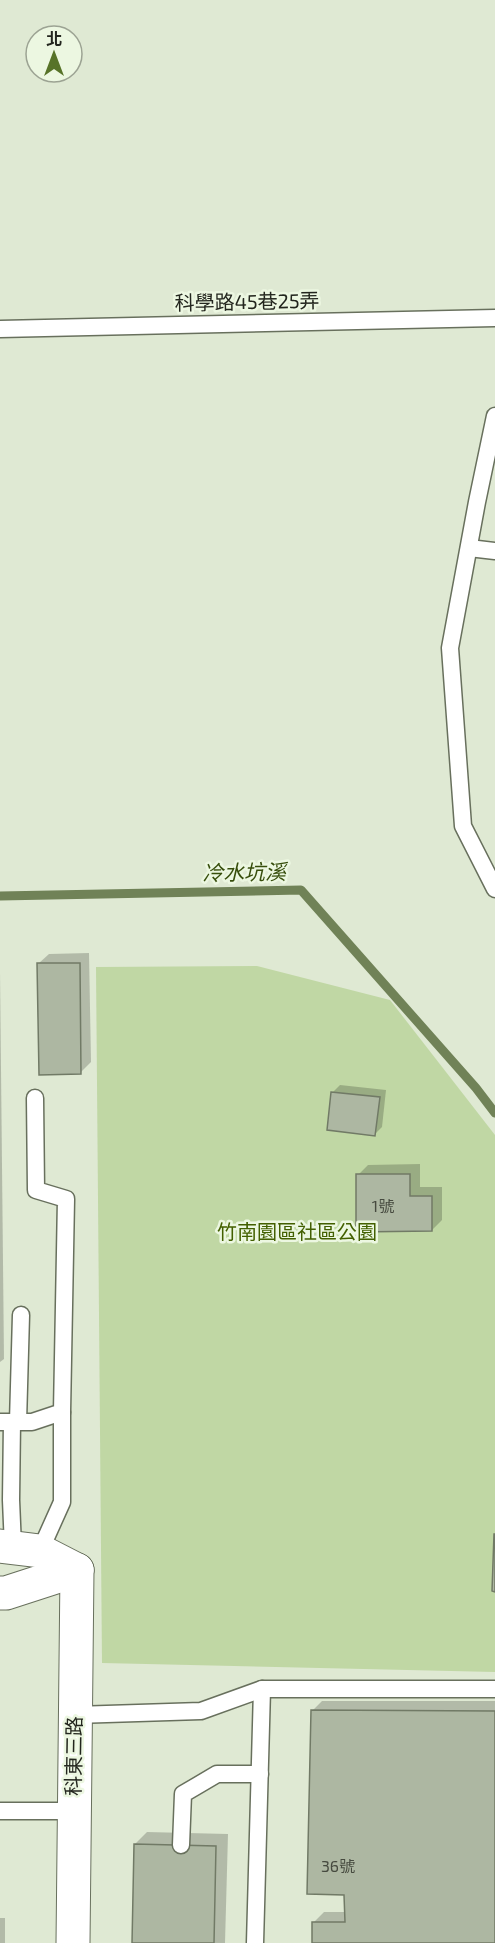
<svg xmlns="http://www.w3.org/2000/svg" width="495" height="1943" font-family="'Exo 2','Noto Sans TC',sans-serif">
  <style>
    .green { fill: #c0d7a4 }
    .shadow { fill: #0003 }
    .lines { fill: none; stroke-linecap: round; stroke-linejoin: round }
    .stream { stroke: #708257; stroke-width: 9 }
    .building { fill: #adb7a2; stroke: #717a66; stroke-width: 1.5 }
    .service-casing { stroke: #68705d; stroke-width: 19 }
    .minor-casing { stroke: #68705d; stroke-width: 35 }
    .service { stroke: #fff; stroke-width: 16 }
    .minor { stroke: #fff; stroke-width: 33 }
    .labels { text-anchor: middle; stroke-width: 5; stroke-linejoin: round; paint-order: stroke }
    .number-label { font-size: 16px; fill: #464a3f }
    .street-label { font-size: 20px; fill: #23261e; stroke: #ecf7e1 }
    .park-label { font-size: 20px; fill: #436001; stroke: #ecf7e1 }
    .water-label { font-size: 21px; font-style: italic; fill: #374e0c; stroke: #ecf7e1 }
  </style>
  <rect width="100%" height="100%" fill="#dfe9d3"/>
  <!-- green -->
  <path class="green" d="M 257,966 L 390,1000 L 495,1135 L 495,1672 L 102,1663 L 96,967 Z"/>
  <!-- shadow -->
  <g class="shadow">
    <path d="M 89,953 L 91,1062 L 81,1072 L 38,964 L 49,954 Z"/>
    <path d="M 0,971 L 4,1359 L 0,1362 Z"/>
    <path d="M 340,1085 L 386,1090 L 382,1127 L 375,1134 L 333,1092 Z"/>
    <path d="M 420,1164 L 420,1187 L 442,1187 L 442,1220 L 432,1230 L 358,1175 L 368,1165 Z"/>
    <path d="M 322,1701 L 495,1701 L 495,1943 L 313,1943 L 314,1922 L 324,1912 L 346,1912 L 345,1893 L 312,1711 Z"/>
    <path d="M 147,1832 L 228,1834 L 225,1943 L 133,1943 L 135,1844 Z"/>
    <rect x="0" y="1918" width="5" height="25"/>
  </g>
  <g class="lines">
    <!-- stream -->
    <path class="stream" d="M 0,896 L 301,890 L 476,1088 L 495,1113"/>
  </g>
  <!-- building -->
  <g class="building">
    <path d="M 37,963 L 80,963 L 81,1074 L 39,1075 Z"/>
    <path d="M 331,1092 L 380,1097 L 375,1136 L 327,1130 Z"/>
    <path d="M 356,1174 L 410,1174 L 410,1196 L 432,1196 L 432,1231 L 356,1232 Z"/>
    <path d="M 494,1534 L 495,1534 L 495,1592 L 492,1591 Z"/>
    <path d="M 311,1710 L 495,1711 L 495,1943 L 312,1943 L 312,1922 L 345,1922 L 344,1895 L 307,1894 Z"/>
    <path d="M 134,1844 L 216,1846 L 214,1943 L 132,1943 Z"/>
  </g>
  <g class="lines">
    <defs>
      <g id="service">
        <path d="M 0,329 L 495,318"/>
        <path d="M 495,416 L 477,502 L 450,648 L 463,826 L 495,889"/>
        <path d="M 469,548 L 495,551"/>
        <path d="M 0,1422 L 32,1422 L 62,1412 L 66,1199 L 36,1190 L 35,1098"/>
        <path d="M 12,1422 L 11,1500 L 13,1547"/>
        <path d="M 18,1422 L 21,1315"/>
        <path d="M 40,1551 L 62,1502 L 62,1412"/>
        <path d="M 75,1715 L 201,1711 L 262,1689 L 495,1689"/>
        <path d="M 0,1811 L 74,1811"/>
        <path d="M 181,1845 L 183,1794 L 217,1774 L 260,1774"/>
        <path d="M 255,1943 L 262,1689"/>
      </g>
      <g id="minor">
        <path d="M 0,1546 L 40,1551 L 77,1570"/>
        <path d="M 0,1593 L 6,1593 L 77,1570"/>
        <path d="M 73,1943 L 77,1570"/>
      </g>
    </defs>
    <!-- service casing -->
    <use href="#service" class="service-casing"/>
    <!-- minor casing -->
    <use href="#minor" class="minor-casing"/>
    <!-- service -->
    <use href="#service" class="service"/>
    <!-- minor -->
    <use href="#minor" class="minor"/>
  </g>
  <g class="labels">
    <!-- number labels -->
    <g class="number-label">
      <text x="383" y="1212">1號</text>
      <text x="338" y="1872">36號</text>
    </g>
    <!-- street labels -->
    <g class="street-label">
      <text transform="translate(247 302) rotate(-1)" y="7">科學路45巷25弄</text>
      <text transform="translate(74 1756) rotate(-89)" y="7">科東三路</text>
    </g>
    <!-- park labels -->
    <g class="park-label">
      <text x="297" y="1239">竹南園區社區公園</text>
    </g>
    <!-- water labels -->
    <g class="water-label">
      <text transform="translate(244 873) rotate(-1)" y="7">冷水坑溪</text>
    </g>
  </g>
  <!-- north arrow -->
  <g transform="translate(54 54)"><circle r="28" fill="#ecf7e1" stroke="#9ca393" stroke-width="1.5"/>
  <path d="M0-4.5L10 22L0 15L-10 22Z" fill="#577328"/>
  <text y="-9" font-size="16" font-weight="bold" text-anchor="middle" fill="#23261e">北</text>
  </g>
</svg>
